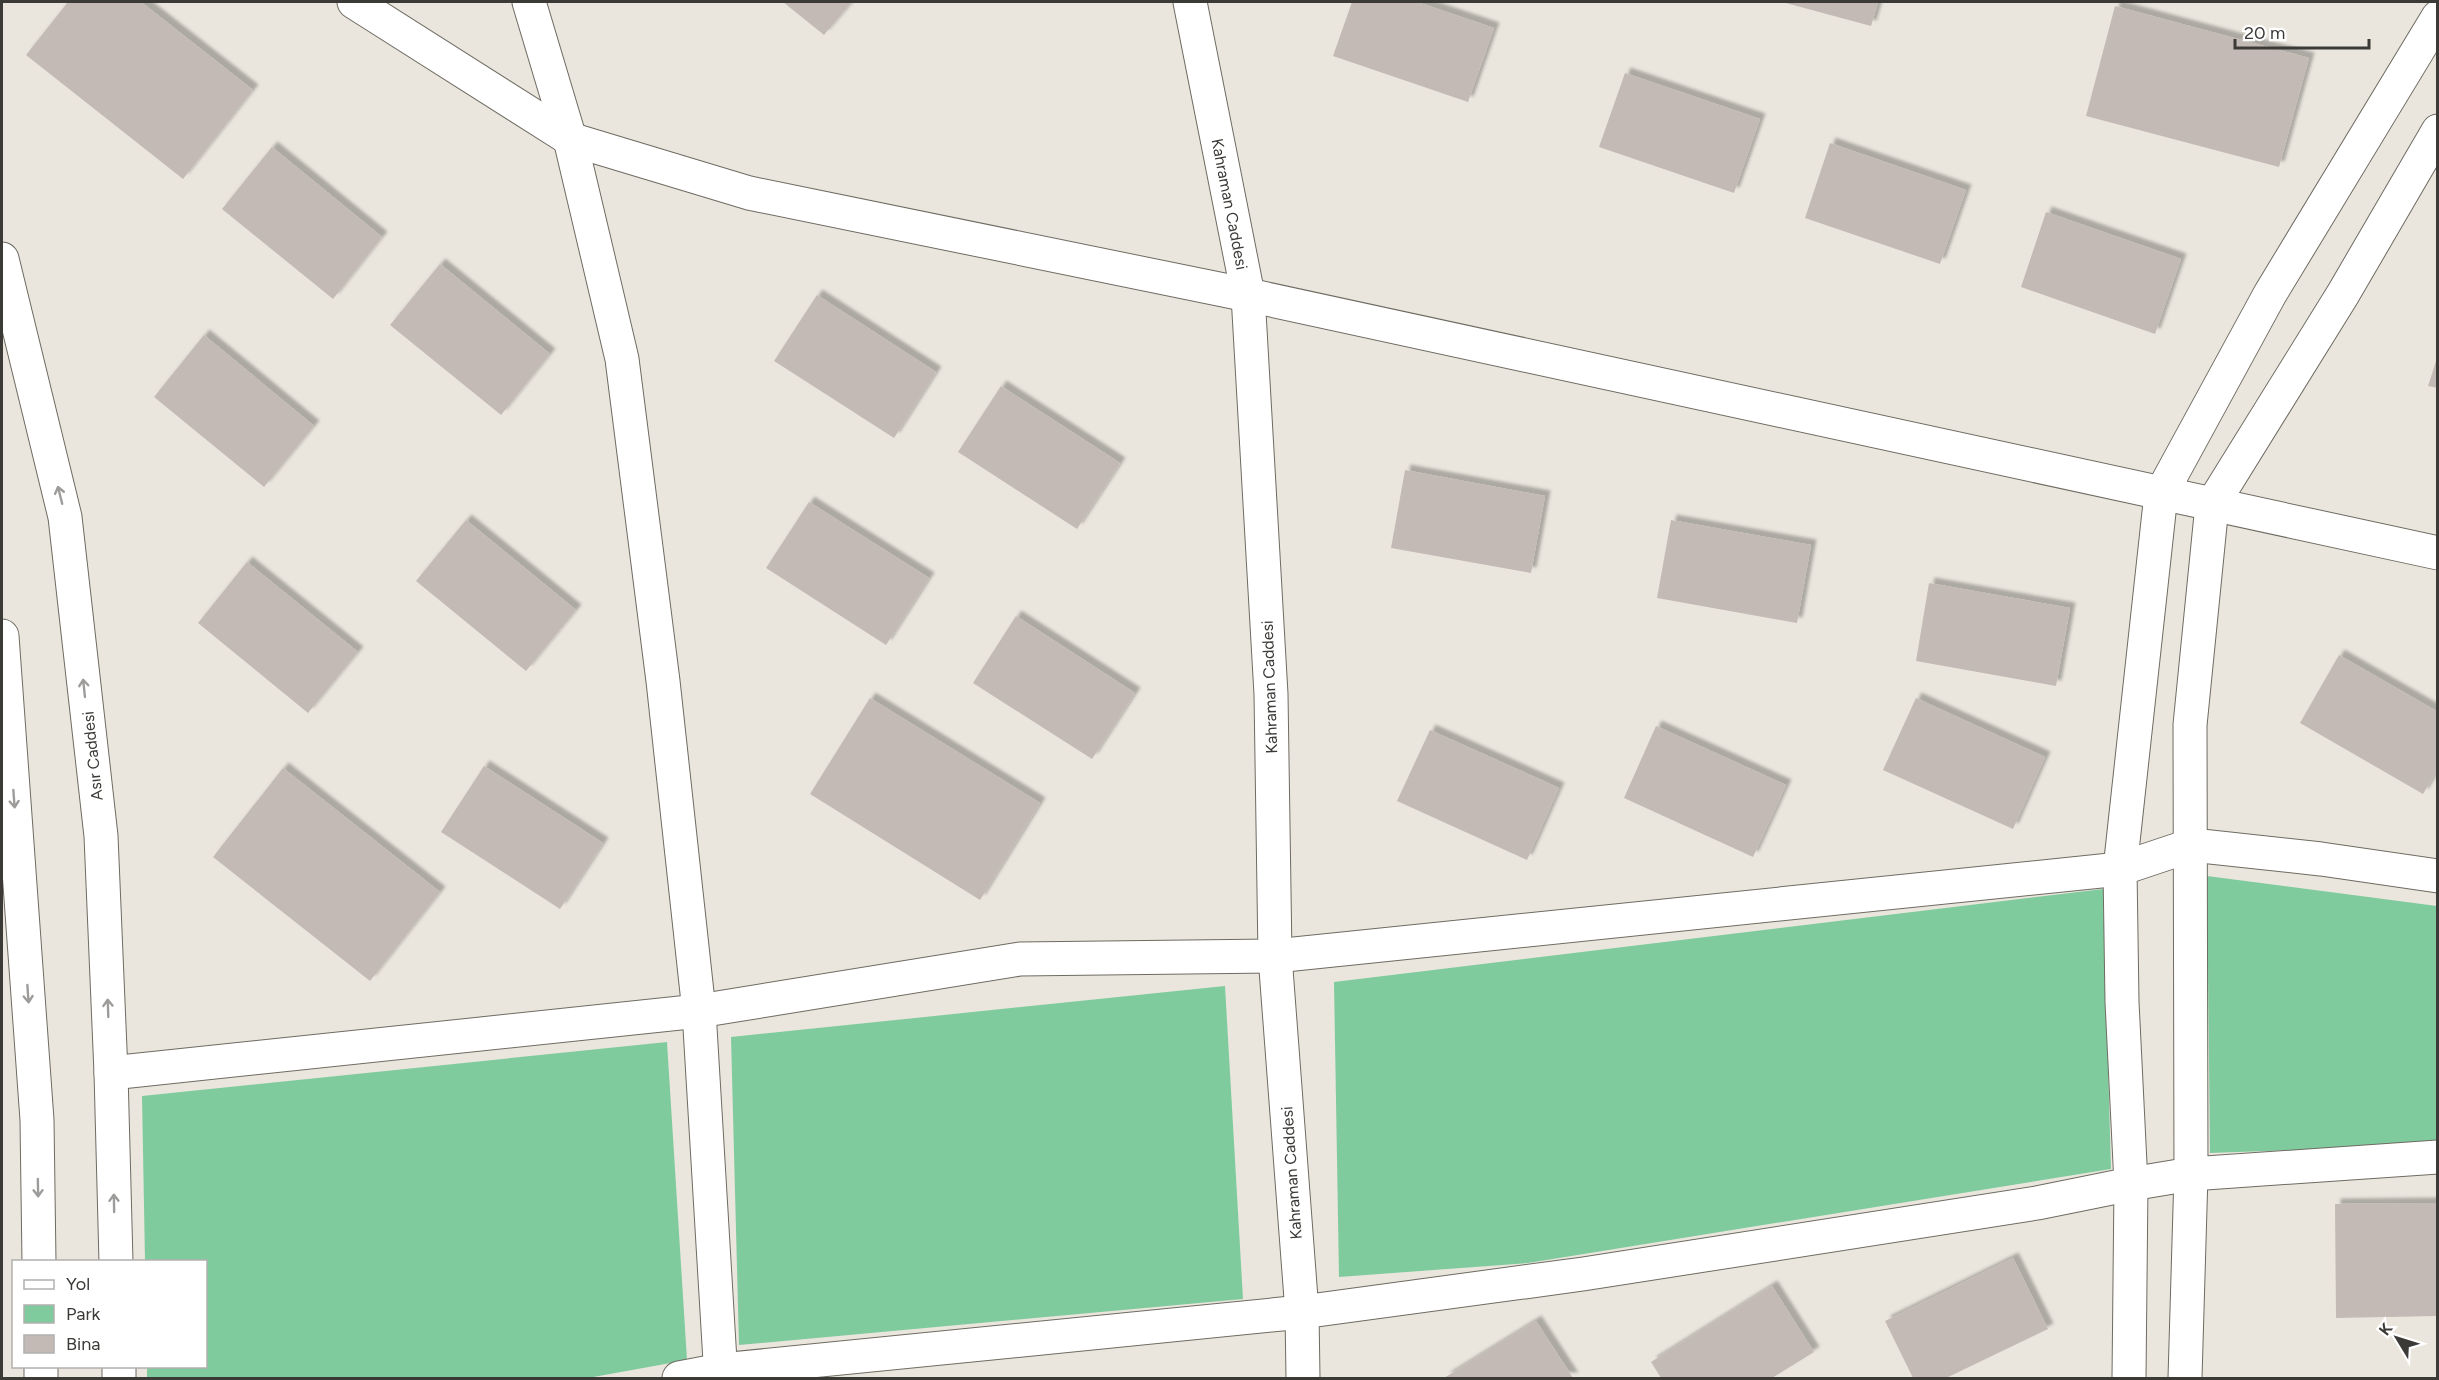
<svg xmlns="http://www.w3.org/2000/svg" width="2439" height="1380" font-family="Figtree,sans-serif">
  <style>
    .green { fill: #80cb9e }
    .building { fill: #c4bab5; filter: url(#shadow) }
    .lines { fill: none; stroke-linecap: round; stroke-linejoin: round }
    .minor-casing { stroke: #6e6b62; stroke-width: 35 }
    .minor { stroke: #fff; stroke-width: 33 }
    .oneway { stroke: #9e9c9b }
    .labels { text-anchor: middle; stroke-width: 4.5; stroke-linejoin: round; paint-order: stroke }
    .street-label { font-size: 16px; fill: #3c3a37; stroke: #fff }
  </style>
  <defs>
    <filter id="shadow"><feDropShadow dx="5.5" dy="-5.5" stdDeviation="1.5" flood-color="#0004"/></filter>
  </defs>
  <rect width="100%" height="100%" fill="#eae6dd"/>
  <!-- green -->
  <g class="green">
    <path d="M 2207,876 L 2437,906 L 2437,1145 L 2210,1153 Z"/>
    <path d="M 2103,889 L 2111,1169 L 1528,1263 L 1339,1277 L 1334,982 Z"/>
    <path d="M 1225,986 L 1243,1299 L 739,1345 L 731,1037 Z"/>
    <path d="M 667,1042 L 687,1360 L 588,1378 L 147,1378 L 147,1367 L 206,1366 L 206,1262 L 145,1261 L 142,1096 Z"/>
  </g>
  <!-- building -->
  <g class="building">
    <path d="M 68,2 L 141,2 L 253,90 L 183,179 L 26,55 Z"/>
    <path d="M 783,2 L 852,2 L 824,35 Z"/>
    <path d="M 1352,2 L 1417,2 L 1494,28 L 1468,102 L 1333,56 Z"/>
    <path d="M 1782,2 L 1878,2 L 1871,26 Z"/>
    <path d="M 2115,6 L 2309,58 L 2279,167 L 2086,116 Z"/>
    <path d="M 1625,73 L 1760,119 L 1734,193 L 1599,147 Z"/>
    <path d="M 1830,143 L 1966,190 L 1940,264 L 1805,218 Z"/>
    <path d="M 272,147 L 382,237 L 333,299 L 222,209 Z"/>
    <path d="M 2046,212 L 2181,259 L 2155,334 L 2021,287 Z"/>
    <path d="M 440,264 L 550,354 L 501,415 L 390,325 Z"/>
    <path d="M 817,295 L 936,372 L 894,438 L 774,361 Z"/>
    <path d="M 204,335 L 314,426 L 264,487 L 154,397 Z"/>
    <path d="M 2437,358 L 2438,358 L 2438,388 L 2428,386 Z"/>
    <path d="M 1001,386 L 1120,463 L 1077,529 L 958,452 Z"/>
    <path d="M 1405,470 L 1545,496 L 1531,573 L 1391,548 Z"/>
    <path d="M 809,502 L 929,578 L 886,645 L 766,568 Z"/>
    <path d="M 466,520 L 576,610 L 526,671 L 416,581 Z"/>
    <path d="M 1671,520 L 1811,545 L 1797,623 L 1657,598 Z"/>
    <path d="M 247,562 L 358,652 L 308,713 L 198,623 Z"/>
    <path d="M 1929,583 L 2070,608 L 2056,686 L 1916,661 Z"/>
    <path d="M 1016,616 L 1135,693 L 1092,759 L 973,683 Z"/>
    <path d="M 2339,655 L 2438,712 L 2438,769 L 2423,794 L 2300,723 Z"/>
    <path d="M 870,698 L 1040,803 L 980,900 L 810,794 Z"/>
    <path d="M 1916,698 L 2045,757 L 2013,829 L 1883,770 Z"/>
    <path d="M 1656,726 L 1786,785 L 1753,857 L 1624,798 Z"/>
    <path d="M 1430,730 L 1559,788 L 1527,860 L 1397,801 Z"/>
    <path d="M 484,766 L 603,843 L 560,909 L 441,832 Z"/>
    <path d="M 283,768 L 440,892 L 370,981 L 213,857 Z"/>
    <path d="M 2438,1203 L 2438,1316 L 2336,1318 L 2335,1204 Z"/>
    <path d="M 2013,1258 L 2048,1329 L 1946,1378 L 1913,1378 L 1885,1321 Z"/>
    <path d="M 1772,1286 L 1814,1352 L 1772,1378 L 1661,1378 L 1651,1362 Z"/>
    <path d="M 1536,1321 L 1573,1378 L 1444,1378 Z"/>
  </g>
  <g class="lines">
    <defs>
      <g id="minor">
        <path d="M 354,2 L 570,139 L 749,193 L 1248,295 L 2438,553"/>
        <path d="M 529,2 L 570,139 L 622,359 L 663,681 L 699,1011 L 721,1378"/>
        <path d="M 1190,2 L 1248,295 L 1271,694 L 1275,956 L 1302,1312 L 1303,1378"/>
        <path d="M 2,259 L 65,517 L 101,836 L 111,1073 L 116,1262"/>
        <path d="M 2,636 L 37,1120 L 39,1262"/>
        <path d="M 111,1073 L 699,1011 L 1020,959 L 1275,956 L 2120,869 L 2192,845 L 2321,859 L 2438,876"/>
        <path d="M 41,1366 L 41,1378"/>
        <path d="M 119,1366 L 119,1378"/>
        <path d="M 679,1378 L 721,1370 L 1302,1312 L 1583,1274 L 2037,1203 L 2131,1184 L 2191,1174 L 2438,1157"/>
        <path d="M 2129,1378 L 2131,1184 L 2122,1002 L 2120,869 L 2161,494 L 2270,294 L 2438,17"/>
        <path d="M 2185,1378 L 2191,1174 L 2190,725 L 2212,505 L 2343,294 L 2438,131"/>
      </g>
    </defs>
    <!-- minor casing -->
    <use href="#minor" class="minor-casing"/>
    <!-- minor -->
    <use href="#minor" class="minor"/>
  </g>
  <!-- one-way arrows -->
  <defs><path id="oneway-shaft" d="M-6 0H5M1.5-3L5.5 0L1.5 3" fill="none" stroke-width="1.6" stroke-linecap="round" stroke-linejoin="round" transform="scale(1.5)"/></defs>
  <g class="oneway">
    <use href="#oneway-shaft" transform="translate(60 495) rotate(-104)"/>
    <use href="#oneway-shaft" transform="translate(84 688) rotate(-96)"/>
    <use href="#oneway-shaft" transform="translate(14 799) rotate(86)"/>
    <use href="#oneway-shaft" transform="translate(28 994) rotate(86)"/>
    <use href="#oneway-shaft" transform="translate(108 1008) rotate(-92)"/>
    <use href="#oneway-shaft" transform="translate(38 1188) rotate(89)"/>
    <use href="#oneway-shaft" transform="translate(114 1203) rotate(-91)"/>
  </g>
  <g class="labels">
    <!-- street labels -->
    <g class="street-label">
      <text transform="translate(1230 204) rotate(79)" y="6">Kahraman Caddesi</text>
      <text transform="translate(1269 687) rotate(-92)" y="6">Kahraman Caddesi</text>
      <text transform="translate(92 756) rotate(-96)" y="6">Asır Caddesi</text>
      <text transform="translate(1291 1173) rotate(-94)" y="6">Kahraman Caddesi</text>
    </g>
  </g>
  <!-- border -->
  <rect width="2439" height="1380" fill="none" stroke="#3c3a37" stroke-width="6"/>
  <!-- legend -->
  <rect x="12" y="1260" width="195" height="108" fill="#ffffff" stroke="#b1b0af" stroke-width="1.5"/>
  <rect x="24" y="1280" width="30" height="9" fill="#ffffff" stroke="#b1b0af" stroke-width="1.5"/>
  <text x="66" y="1290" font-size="18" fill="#3c3a37">Yol</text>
  <rect x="24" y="1305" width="30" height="18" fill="#80cb9e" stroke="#b1b0af" stroke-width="1.5"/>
  <text x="66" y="1320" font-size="18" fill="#3c3a37">Park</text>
  <rect x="24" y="1335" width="30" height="18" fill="#c4bab5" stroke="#b1b0af" stroke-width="1.5"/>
  <text x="66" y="1350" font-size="18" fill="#3c3a37">Bina</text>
  <!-- north arrow -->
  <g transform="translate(2397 1338) rotate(308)" stroke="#ffffff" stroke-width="4.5" paint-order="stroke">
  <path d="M0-4.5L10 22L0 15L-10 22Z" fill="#3c3a37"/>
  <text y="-9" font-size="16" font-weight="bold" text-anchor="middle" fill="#3c3a37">K</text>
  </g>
  <!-- scale -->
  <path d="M2235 39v9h134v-9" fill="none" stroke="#3c3a37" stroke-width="3"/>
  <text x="2244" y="39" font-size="18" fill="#3c3a37" stroke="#ffffff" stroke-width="4.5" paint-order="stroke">20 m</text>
</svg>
